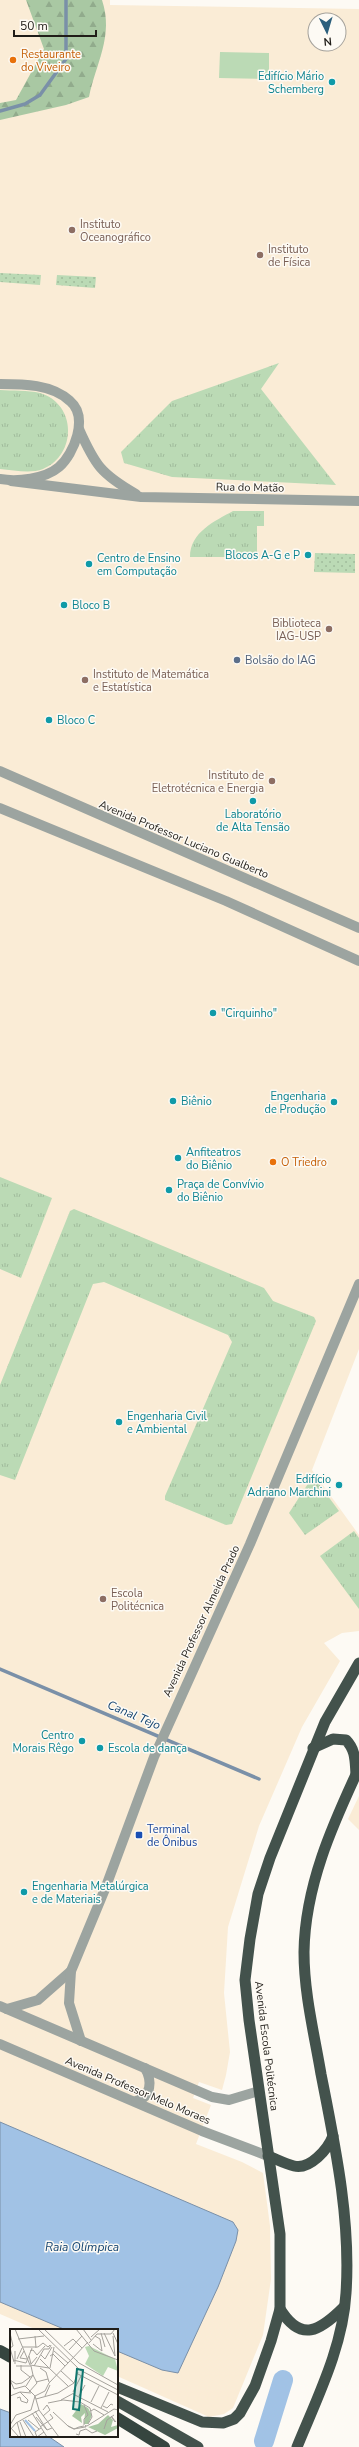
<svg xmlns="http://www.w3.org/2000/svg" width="359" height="2447" font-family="'Nunito Sans',sans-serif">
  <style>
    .built { fill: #faecd6; fill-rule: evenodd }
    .grass { fill: url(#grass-tufts) }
    .forest { fill: url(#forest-firs) }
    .park { fill: #bbdab5 }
    .garden { fill: url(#garden-dots) }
    .water { fill: #a1c2e5; stroke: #7a90a8 }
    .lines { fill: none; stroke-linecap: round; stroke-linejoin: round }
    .stream { stroke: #7a90a8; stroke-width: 3.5 }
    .river { stroke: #a1c2e5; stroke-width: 20 }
    .tertiary { stroke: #9ca4a0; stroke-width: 10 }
    .trunk { stroke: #43524c; stroke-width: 11 }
    .motorway { stroke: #36453f; stroke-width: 12 }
    .food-dot { fill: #e8710a; stroke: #fdfaf4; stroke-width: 1.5 }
    .culture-dot { fill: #0f9aa8; stroke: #fdfaf4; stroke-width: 1.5 }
    .education-dot { fill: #8d6e63; stroke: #fdfaf4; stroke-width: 1.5 }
    .service-dot { fill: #5c6f8a; stroke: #fdfaf4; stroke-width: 1.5 }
    .transit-dot { fill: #1a4fb4; stroke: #fdfaf4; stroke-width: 1.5 }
    .labels { text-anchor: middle; stroke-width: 3; stroke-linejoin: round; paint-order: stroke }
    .food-label { font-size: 11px; fill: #c56008; stroke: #fdfaf4; text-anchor: start }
    .culture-label { font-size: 11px; fill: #0d838f; stroke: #fdfaf4; text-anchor: start }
    .education-label { font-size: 11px; fill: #785e54; stroke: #fdfaf4; text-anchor: start }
    .street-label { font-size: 11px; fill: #201d18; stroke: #fdfaf4 }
    .service-label { font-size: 11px; fill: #4e5e75; stroke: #fdfaf4; text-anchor: start }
    .transit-label { font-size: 11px; fill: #164399; stroke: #fdfaf4; text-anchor: start }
    .water-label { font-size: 12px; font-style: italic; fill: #134370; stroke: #fdfaf4 }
    .inset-river { fill: none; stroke: #a1c2e5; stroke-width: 2 }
    .inset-road { fill: none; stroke: #a5a29c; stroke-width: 1 }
    .view { fill: #0f766e; fill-opacity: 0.15; stroke: #0f766e; stroke-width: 2 }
    .inset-edge { fill: none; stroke: #201d18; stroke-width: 2 }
  </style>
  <defs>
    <pattern id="grass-tufts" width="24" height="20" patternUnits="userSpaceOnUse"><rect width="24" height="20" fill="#bbdab5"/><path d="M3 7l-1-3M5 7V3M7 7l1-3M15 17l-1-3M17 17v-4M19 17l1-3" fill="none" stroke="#a0bb9b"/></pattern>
    <pattern id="forest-firs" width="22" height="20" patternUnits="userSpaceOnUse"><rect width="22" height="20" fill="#a9c8a3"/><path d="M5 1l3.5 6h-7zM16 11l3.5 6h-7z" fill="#91ab8c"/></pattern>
    <pattern id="garden-dots" width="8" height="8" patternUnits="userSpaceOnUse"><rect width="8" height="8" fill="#bbdab5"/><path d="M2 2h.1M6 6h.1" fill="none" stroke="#a0bb9b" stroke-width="1.8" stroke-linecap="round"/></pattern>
  </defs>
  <rect width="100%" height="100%" fill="#fdfaf4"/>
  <!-- built -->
  <g class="built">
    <path d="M 0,0 L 110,0 L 110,5 L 359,9 L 359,1349 L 312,1470 L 359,1535 L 359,1631 L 342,1633 L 324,1643 L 340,1661 L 302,1727 L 259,1826 L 228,1927 L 224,1993 L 230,2052 L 226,2075 L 222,2090 L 199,2082 L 193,2098 L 211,2105 L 196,2144 L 242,2162 L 263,2173 L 270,2226 L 271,2279 L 263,2335 L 233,2408 L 224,2414 L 209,2417 L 117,2376 L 117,2330 L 37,2330 L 0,2314 ZM 315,20 L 339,20 L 339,44 L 315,44 Z"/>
    <path d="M 359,1796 L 359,1830 L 348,1819 Z"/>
  </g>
  <!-- grass -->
  <g class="grass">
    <path d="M 279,363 L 261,389 L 336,485 L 172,477 L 124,463 L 121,452 L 172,401 Z"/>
    <path d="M 0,390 C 12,391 28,390 40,393 C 77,404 77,455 43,469 C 30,474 14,470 0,469 Z"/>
    <path d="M 233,511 L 264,511 L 264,526 L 257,526 L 257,557 L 190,557 C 190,532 215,521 233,511 Z"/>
    <path d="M 0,1177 L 52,1198 L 21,1278 L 0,1269 Z"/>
    <path d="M 74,1209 L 264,1288 L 273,1301 L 314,1317 L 316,1321 L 232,1524 L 226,1525 L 165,1500 L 165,1496 L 232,1342 L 228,1335 L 104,1282 L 93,1284 L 15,1480 L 0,1475 L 0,1385 L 70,1211 Z"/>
    <path d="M 313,1476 L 339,1511 L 305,1535 L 289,1513 Z"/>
    <path d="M 354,1531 L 359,1538 L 359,1609 L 320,1556 Z"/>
  </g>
  <!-- forest -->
  <path class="forest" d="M 26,0 L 102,0 C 114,36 96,63 89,97 L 66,105 L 0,120 L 0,103 L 16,100 L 44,49 Z"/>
  <!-- park -->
  <path class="park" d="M 220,52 L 269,53 L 269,79 L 219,78 Z"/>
  <!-- garden -->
  <g class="garden">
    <path d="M 0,273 L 41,275 L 40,285 L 0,282 Z"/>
    <path d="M 57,275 L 96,277 L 95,288 L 56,285 Z"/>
    <path d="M 315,553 L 355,554 L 355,573 L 314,572 Z"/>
  </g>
  <!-- water -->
  <g class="water">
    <path d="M 0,2122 L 233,2222 L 238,2230 L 236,2241 L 218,2287 L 178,2373 L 162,2370 L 117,2351 L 117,2330 L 66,2330 L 0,2302 Z"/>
    <path d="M 0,2409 L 11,2413 L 11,2436 L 48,2436 L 64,2447 L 0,2447 Z"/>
  </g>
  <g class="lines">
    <!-- stream -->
    <g class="stream">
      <path d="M 0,111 L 25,104 L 40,95 L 66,59 L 66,0"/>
      <path d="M 0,1669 L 259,1779"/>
    </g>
    <!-- river -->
    <path class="river" d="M 264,2441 L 283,2380"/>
    <!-- tertiary -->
    <g class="tertiary">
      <path d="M 0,384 C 23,384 52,384 70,401 C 89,417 74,454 59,467 C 45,479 17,482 0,479"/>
      <path d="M 79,429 C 95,465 101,474 136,494"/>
      <path d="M 11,481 L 141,497 L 359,501"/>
      <path d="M 0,771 L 359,928"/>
      <path d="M 0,808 L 226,901 L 359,961"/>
      <path d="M 0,2006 L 212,2097 L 229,2100 L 259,2091"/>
      <path d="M 7,2009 L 38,2000 L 71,1971"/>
      <path d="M 81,2041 L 69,2003 L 71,1971 L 105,1889 L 154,1757 L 250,1544 L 359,1284"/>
      <path d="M 0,2044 L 202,2131 L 268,2156"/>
      <path d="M 136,2101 C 152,2097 152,2080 145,2068"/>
    </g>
    <!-- trunk -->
    <g class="trunk">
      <path d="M 313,1748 L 333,1739 L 346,1740 C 356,1750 355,1762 356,1774"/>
      <path d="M 268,2156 C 276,2159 285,2164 294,2166 C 310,2170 328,2149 333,2136"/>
      <path d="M 280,2309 C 301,2343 320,2331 344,2307"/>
      <path d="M 117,2387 L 202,2422 L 223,2423 L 234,2419 L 240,2413 L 255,2386 L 271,2341 L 280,2309 L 280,2234 L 249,2020 L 245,1980 L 250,1939 L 258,1894 L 270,1858 L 325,1722 L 359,1663"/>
      <path d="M 117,2401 L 198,2447"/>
      <path d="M 297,2447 C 317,2398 343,2347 346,2293 C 351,2220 335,2145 321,2074 C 314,2033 304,1993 304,1952 C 305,1886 332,1826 359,1768"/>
    </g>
    <!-- motorway -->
    <g class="motorway">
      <path d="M 0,2351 L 11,2357"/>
      <path d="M 117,2418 L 164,2447"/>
    </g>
  </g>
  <!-- markers -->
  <g class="food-dot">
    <circle cx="13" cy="60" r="4"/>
    <circle cx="273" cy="1162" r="4"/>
  </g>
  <g class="culture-dot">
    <circle cx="332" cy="82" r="4"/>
    <circle cx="308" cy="555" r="4"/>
    <circle cx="89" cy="564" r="4"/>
    <circle cx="64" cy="605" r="4"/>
    <circle cx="49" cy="720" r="4"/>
    <circle cx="253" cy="801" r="4"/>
    <circle cx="213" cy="1013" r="4"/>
    <circle cx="173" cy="1101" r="4"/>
    <circle cx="334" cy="1102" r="4"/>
    <circle cx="178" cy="1158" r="4"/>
    <circle cx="169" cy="1190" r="4"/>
    <circle cx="119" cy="1422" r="4"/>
    <circle cx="339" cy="1485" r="4"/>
    <circle cx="82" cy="1741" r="4"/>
    <circle cx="100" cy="1748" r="4"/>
    <circle cx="24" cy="1892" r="4"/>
  </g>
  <g class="education-dot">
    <circle cx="72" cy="230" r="4"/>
    <circle cx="260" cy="255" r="4"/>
    <circle cx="329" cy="629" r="4"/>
    <circle cx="85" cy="680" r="4"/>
    <circle cx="272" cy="781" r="4"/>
    <circle cx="103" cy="1599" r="4"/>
  </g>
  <circle class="service-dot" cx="237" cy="660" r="4"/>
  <rect class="transit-dot" x="135" y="1831" width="8" height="8" rx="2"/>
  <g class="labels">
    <!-- food labels -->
    <g class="food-label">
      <text x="21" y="58">Restaurante<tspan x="21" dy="13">do Viveiro</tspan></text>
      <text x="281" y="1166">O Triedro</text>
    </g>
    <!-- culture labels -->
    <g class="culture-label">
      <text x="324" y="80" text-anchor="end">Edifício Mário<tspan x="324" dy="13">Schemberg</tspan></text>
      <text x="300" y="559" text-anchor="end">Blocos A-G e P</text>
      <text x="97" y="562">Centro de Ensino<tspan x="97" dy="13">em Computação</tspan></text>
      <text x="72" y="609">Bloco B</text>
      <text x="57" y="724">Bloco C</text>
      <text x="253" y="818" text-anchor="middle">Laboratório<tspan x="253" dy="13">de Alta Tensão</tspan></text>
      <text x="221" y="1017">"Cirquinho"</text>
      <text x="326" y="1100" text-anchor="end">Engenharia<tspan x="326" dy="13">de Produção</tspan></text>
      <text x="181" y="1105">Biênio</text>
      <text x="186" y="1156">Anfiteatros<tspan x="186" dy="13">do Biênio</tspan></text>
      <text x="177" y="1188">Praça de Convívio<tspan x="177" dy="13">do Biênio</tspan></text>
      <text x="127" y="1420">Engenharia Civil<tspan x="127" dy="13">e Ambiental</tspan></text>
      <text x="331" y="1483" text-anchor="end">Edifício<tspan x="331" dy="13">Adriano Marchini</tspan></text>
      <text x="74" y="1739" text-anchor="end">Centro<tspan x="74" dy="13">Morais Rêgo</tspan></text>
      <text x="108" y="1752">Escola de dança</text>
      <text x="32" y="1890">Engenharia Metalúrgica<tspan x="32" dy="13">e de Materiais</tspan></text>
    </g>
    <!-- education labels -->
    <g class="education-label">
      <text x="80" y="228">Instituto<tspan x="80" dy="13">Oceanográfico</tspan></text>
      <text x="268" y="253">Instituto<tspan x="268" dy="13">de Física</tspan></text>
      <text x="321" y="627" text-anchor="end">Biblioteca<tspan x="321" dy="13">IAG-USP</tspan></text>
      <text x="93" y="678">Instituto de Matemática<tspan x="93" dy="13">e Estatística</tspan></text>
      <text x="264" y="779" text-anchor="end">Instituto de<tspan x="264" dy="13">Eletrotécnica e Energia</tspan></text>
      <text x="111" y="1597">Escola<tspan x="111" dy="13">Politécnica</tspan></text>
    </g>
    <!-- street labels -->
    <g class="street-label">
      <text transform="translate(250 487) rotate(1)" y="4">Rua do Matão</text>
      <text transform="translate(184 839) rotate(23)" y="4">Avenida Professor Luciano Gualberto</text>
      <text transform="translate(201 1621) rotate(-65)" y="4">Avenida Professor Almeida Prado</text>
      <text transform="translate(267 2046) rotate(83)" y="4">Avenida Escola Politécnica</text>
      <text transform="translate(138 2090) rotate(23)" y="4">Avenida Professor Melo Moraes</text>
    </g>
    <!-- service labels -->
    <g class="service-label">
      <text x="245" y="664">Bolsão do IAG</text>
    </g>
    <!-- transit labels -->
    <g class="transit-label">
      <text x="147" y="1833">Terminal<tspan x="147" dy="13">de Ônibus</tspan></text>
    </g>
    <!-- water labels -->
    <g class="water-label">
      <text transform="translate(134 1715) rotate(23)" y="4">Canal Tejo</text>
      <text x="82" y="2251">Raia Olímpica</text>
    </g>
  </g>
  <!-- overview -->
  <g transform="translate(10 2329)">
    <rect width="108" height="108" fill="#fdfaf4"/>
    <path d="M 71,75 L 78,79 L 82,86 L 78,95 L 74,95 L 75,84 L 71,88 L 72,94 L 62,87 ZM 98,86 L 103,91 L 101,98 L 108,96 L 108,99 L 95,106 L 78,98 L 88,95 Z" fill="#a9c8a3"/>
    <path d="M 79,17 L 105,30 L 108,42 L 98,38 L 93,47 L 75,35 L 79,27 L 75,18 Z" fill="#bbdab5"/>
    <path class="inset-river" d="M 15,91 L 25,102"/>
    <path class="inset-road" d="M 5,0 L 20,36M 28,0 L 70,41 L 108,61M 34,0 L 69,34 L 108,56M 66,0 L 84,22 L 108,31M 73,0 L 81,11M 0,4 L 3,17 L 0,19M 91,4 L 95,18M 94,4 L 105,27M 103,4 L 108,15M 25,7 L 26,19M 103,7 L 105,27M 81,8 L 90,0M 8,10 L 34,7M 79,14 L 87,5 L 101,5 L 105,0M 83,15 L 92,22 L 90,10 L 85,7M 54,17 L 63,10 L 72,19M 12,18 L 28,18M 28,18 L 33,14 L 38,18 L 40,16M 0,19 L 4,33M 59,21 L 72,7M 14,22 L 10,29 L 17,30M 20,22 L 23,21 L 27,26 L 35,17M 44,22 L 58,34M 31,26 L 35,30 L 42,18M 19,27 L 21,35 L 27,28M 40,27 L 43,25 L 55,37M 7,30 L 12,19M 30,30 L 39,39M 3,31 L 16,34 L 22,19M 5,35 L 5,22M 11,36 L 11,41 L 20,48M 20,36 L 39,39M 6,37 L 21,37M 24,37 L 34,20 L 39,20 L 41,16M 30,39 L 36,43 L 39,53M 39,39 L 58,57M 40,39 L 44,18M 51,42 L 64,54M 68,45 L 108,66M 0,51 L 6,55 L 12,54 L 23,46M 0,51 L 4,60 L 15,57 L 25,67 L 29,81 L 49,108M 26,53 L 38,50M 16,57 L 23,46 L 21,37M 10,63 L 18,71 L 17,74M 19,63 L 27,54 L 23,46M 63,63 L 71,47M 63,65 L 98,83M 0,67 L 10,63 L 21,64M 35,67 L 40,56M 69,67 L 75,56M 7,69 L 10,68 L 11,72 L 17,74M 26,70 L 48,64 L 64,54 L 68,43M 51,71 L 64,64M 81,73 L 89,57M 38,74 L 53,71 L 70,73 L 80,79 L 82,88 L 78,95M 74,76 L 78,86 L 74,90 L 74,96M 93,77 L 97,79 L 101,75 L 103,76M 91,79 L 99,63M 25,82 L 37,101 L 42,99M 81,82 L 84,80 L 94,86M 43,83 L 58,97M 22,84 L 37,108M 33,87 L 40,81 L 37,76 L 33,81M 26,88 L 37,101M 13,91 L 24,108M 18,91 L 29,100M 7,93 L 11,108M 10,93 L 16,108M 105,93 L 101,87 L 106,93M 0,96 L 6,86 L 21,81 L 25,67 L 35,62 L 39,54 L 78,13M 74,97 L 69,98 L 64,100 L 58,97 L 64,100 L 75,98 L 76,96 L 76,98 L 75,98M 77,97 L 104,80 L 108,81M 0,98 L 9,108M 30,98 L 43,89 L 40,85M 31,99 L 25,103 L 27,108 L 34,103M 94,100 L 97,91 L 104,86M 0,101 L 6,94 L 29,81M 66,105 L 69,106 L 70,102 L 76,100 L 82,104 L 87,102"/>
    <path class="view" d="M 67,40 L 73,41 L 69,81 L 63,80 Z"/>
    <rect width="108" height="108" class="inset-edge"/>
  </g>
  <!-- north arrow -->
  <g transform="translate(327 32) rotate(175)"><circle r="19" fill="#fdfaf4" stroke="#a5a29c"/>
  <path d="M0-3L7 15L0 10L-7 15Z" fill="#2c5f7c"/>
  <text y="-6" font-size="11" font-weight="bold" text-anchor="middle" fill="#201d18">N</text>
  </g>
  <!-- scale -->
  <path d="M14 30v6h82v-6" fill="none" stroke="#201d18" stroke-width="2"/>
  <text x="20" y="30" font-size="12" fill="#201d18" stroke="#fdfaf4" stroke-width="3" paint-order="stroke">50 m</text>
</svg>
